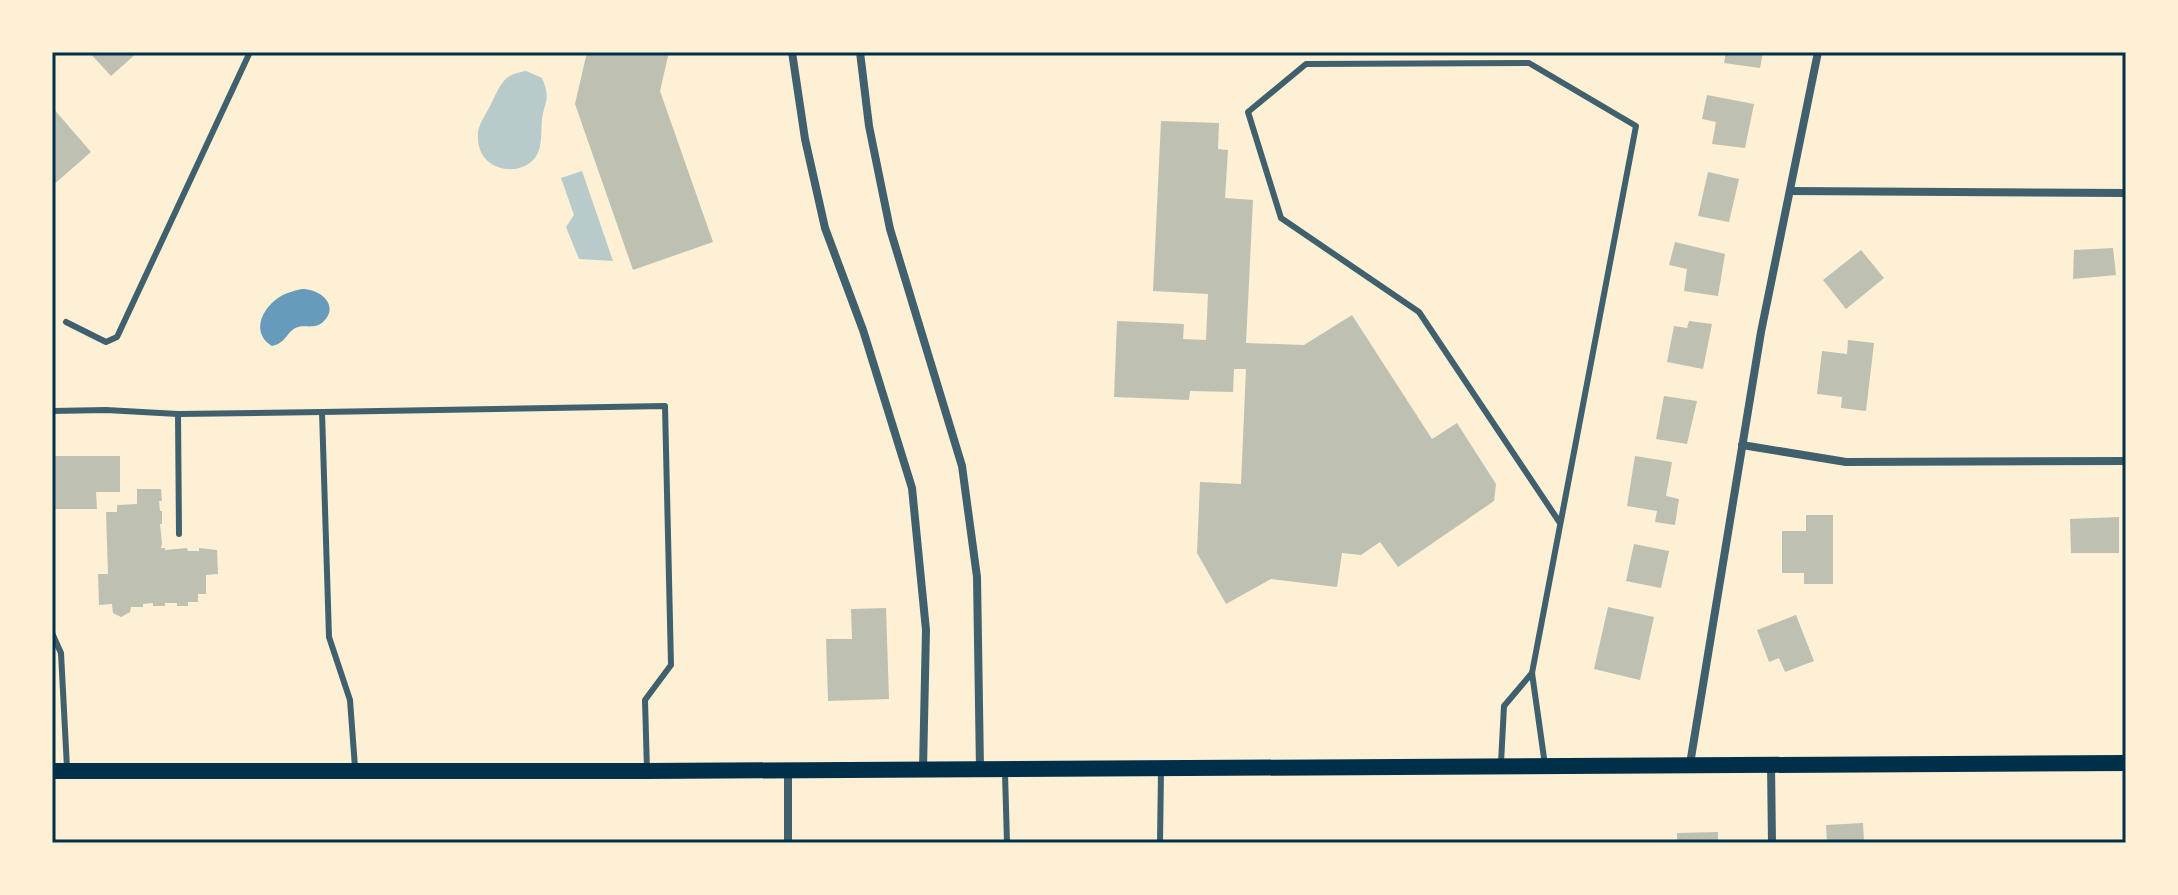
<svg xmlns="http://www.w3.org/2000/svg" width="2178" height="895" font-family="Signika,sans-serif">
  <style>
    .green { fill: #b9caca }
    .water { fill: #669bbc }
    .building { fill: #bec0b2 }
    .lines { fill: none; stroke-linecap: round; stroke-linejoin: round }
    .service { stroke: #3f606c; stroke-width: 6 }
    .minor { stroke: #3f606c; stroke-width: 8 }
    .secondary { stroke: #003049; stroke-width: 16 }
    .neatline { fill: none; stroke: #003049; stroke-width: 3 }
  </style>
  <rect width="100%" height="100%" fill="#fdf0d5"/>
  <!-- green -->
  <g class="green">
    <path d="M 526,71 L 542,78 C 551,100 545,99 542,119 C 541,129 542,141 539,150 C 529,180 475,175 478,134 C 478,125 486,114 490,106 C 501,85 501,75 526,71 Z"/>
    <path d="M 582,171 L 613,261 L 579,259 L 566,227 L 574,215 L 561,178 Z"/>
  </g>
  <!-- water -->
  <path class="water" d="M 302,289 C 321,289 340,306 323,322 C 316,329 306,325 298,327 C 286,331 287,343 272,346 C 251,333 261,310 278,298 C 285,293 293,291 302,289 Z"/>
  <!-- building -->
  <g class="building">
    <path d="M 89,52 L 138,52 L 111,76 Z"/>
    <path d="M 587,52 L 669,52 L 660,91 L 713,242 L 633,270 L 575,104 Z"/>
    <path d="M 1726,52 L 1763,52 L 1760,68 L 1724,63 Z"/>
    <path d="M 1707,95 L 1754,104 L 1745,148 L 1712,144 L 1716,122 L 1702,119 Z"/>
    <path d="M 52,107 L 91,152 L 52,186 Z"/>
    <path d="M 1161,121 L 1219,123 L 1218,149 L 1228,150 L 1225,198 L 1253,200 L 1246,343 L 1304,345 L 1352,315 L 1432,439 L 1457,423 L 1496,484 L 1494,501 L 1398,567 L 1380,542 L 1361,555 L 1342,553 L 1337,587 L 1271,579 L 1226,604 L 1197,553 L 1200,482 L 1241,484 L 1246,369 L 1234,369 L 1233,392 L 1190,391 L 1189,400 L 1114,397 L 1117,321 L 1184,324 L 1183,339 L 1206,340 L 1208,294 L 1153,291 Z"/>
    <path d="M 1708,172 L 1739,179 L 1729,222 L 1698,216 Z"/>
    <path d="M 1675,242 L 1725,254 L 1718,296 L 1684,291 L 1687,269 L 1669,265 Z"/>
    <path d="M 2113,248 L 2116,275 L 2073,279 L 2074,250 Z"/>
    <path d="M 1861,250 L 1884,278 L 1846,309 L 1823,280 Z"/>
    <path d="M 1689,321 L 1712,324 L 1703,369 L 1667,362 L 1674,326 L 1687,328 Z"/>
    <path d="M 1848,340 L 1874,343 L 1866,411 L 1841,408 L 1842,397 L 1817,394 L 1822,351 L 1847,354 Z"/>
    <path d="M 1664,396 L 1697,401 L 1687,444 L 1656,439 Z"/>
    <path d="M 52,456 L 120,456 L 120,492 L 96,492 L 97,509 L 52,509 Z"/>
    <path d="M 1635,456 L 1672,462 L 1666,496 L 1679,499 L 1675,525 L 1655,522 L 1657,511 L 1627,506 Z"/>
    <path d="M 137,489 L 161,489 L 162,501 L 159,501 L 160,511 L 162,511 L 162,524 L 160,524 L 162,543 L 161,548 L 165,548 L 165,550 L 187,548 L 188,551 L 199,551 L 199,548 L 217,550 L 218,574 L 206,575 L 206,594 L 198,594 L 198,602 L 188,602 L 188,606 L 177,606 L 177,603 L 165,603 L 165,606 L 153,606 L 153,603 L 143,604 L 143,607 L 131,607 L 130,612 L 121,617 L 113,613 L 112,604 L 99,605 L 98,574 L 108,574 L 106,512 L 117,512 L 117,505 L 137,504 Z"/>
    <path d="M 1806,515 L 1833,515 L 1833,584 L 1804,584 L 1804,573 L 1782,573 L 1782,531 L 1806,531 Z"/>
    <path d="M 2119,517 L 2119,553 L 2071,553 L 2070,519 Z"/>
    <path d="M 1634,544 L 1669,551 L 1661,588 L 1626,581 Z"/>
    <path d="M 1608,607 L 1654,617 L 1640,680 L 1594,669 Z"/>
    <path d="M 886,608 L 889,699 L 828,701 L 826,639 L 852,639 L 851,609 Z"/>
    <path d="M 1796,615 L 1814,661 L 1785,672 L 1779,658 L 1769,662 L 1757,630 Z"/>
    <path d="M 1863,823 L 1864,843 L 1827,843 L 1826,825 Z"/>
    <path d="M 1718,832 L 1718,843 L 1677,843 L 1677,833 Z"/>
  </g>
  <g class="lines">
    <!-- service -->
    <g class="service">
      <path d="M 66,322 L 106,342 L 117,337 L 250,52"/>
      <path d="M 52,411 L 106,410 L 178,414 L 322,412"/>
      <path d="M 178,414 L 179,534"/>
      <path d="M 52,633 L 61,653 L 67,768"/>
      <path d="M 1501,763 L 1504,706 L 1532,673"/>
      <path d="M 1545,765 L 1532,673 L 1636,126 L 1529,63 L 1306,64 L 1248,112 L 1281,218 L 1419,312 L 1560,523"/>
      <path d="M 355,767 L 350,700 L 329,637 L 322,412 L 665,406 L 671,665 L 645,700 L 647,771"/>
      <path d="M 1005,773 L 1007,843"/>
      <path d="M 1160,843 L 1161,771"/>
    </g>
    <!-- minor -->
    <g class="minor">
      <path d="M 792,52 L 805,139 L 825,228 L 863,330 L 912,488 L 926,630 L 923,769"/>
      <path d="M 860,52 L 869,126 L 890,229 L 962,466 L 977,577 L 980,769"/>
      <path d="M 1790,191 L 2126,193"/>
      <path d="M 1742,445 L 1846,462 L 2126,461"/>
      <path d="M 1690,764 L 1761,332 L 1818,52"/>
      <path d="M 1771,764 L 1772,843"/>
      <path d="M 788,770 L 788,843"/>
    </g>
    <!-- secondary -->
    <path class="secondary" d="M 52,771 L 647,771 L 2126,763"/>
  </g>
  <!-- border -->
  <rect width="2178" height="895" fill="none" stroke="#fdf0d5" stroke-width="108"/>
  <rect x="54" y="54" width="2070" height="787" class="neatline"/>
</svg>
